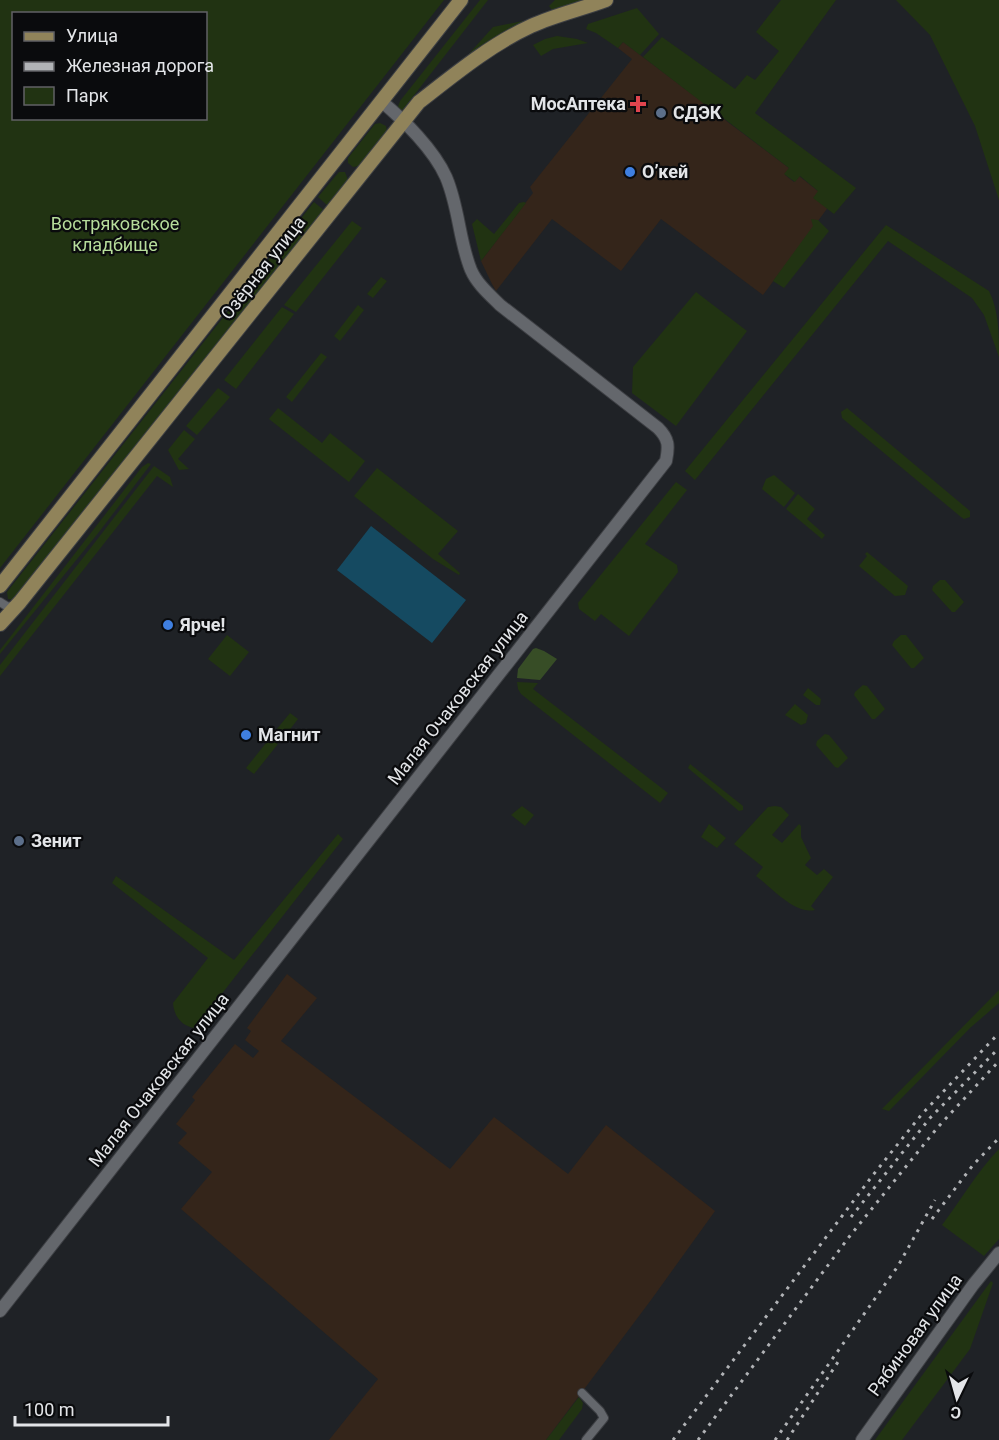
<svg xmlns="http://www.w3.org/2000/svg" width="999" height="1440" font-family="Roboto,sans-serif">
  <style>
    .commercial { fill: #34251a }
    .green { fill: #213312; fill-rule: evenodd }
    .forest { fill: #374d26 }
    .water { fill: #154a61 }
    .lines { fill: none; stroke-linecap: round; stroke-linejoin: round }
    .street-casing { stroke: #3d3f43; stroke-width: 10 }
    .secondary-casing { stroke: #3d3f43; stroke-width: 14 }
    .primary-casing { stroke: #3d3f43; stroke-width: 16 }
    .street { stroke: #64676c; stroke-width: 8 }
    .secondary { stroke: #64676c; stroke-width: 12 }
    .primary { stroke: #90835a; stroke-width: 14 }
    .rail { stroke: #b1b3b6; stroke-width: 3; stroke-dasharray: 3 6; stroke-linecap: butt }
    .health-dot { fill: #e0444e; stroke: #0a0b0d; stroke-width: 2 }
    .service-dot { fill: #5c6f8a; stroke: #0a0b0d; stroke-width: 2 }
    .shop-dot { fill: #3f7fe0; stroke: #0a0b0d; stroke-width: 2 }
    .labels { text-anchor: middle; stroke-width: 4.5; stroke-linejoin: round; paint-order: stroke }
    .poi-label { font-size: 18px; font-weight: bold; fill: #e3e5e8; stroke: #0a0b0d; text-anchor: start }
    .park-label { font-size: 18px; fill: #b6dc9b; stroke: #0a0b0d }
    .street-label { font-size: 18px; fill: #e3e5e8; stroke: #0a0b0d }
  </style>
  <rect width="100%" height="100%" fill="#1f2226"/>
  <!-- commercial -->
  <g class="commercial">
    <path d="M 623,42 L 713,110 L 708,117 L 713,120 L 717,114 L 789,168 L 785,175 L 794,182 L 799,176 L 832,202 L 763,295 L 661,219 L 621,271 L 552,219 L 496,291 L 492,284 L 481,261 L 533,193 L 530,187 L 632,59 L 618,48 Z"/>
    <path d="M 287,974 L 317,998 L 281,1041 L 450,1169 L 494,1117 L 568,1174 L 606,1125 L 715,1211 L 651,1300 L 546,1440 L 329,1440 L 378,1379 L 181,1209 L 212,1172 L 178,1143 L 187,1133 L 176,1124 L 195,1100 L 192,1097 L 235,1044 L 253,1058 L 259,1051 L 245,1040 L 251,1031 L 247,1028 Z"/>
  </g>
  <!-- green -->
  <g class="green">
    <path d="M 0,0 L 444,0 L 0,568 ZM 14,14 L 206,14 L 206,118 L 14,118 Z"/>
    <path d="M 480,0 L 488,0 L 401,112 L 397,109 L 400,101 Z"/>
    <path d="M 555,0 L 586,0 L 553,11 L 549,6 Z"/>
    <path d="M 781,0 L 836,0 L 755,113 L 856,188 L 834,214 L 813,198 L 818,191 L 800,176 L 795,182 L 784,174 L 789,168 L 718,114 L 713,120 L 708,116 L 712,110 L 643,57 L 662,37 L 735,89 L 747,75 L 755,80 L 779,51 L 756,32 Z"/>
    <path d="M 896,0 L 999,0 L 999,200 L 975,126 L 930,35 Z"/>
    <path d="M 637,8 L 659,34 L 640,55 L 623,42 L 618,48 L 596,33 L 586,29 L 588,24 Z"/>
    <path d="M 528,20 L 467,57 L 467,56 L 493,27 Z"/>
    <path d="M 557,36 L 577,39 L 588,43 L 553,49 L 541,56 L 533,45 L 545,39 Z"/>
    <path d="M 380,123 L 386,126 L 387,132 L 359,166 L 353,167 L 348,163 L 348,158 L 375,124 Z"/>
    <path d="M 339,172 L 345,172 L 348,180 L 328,206 L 318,197 Z"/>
    <path d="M 314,202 L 325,211 L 13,600 L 8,599 L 7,592 Z"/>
    <path d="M 524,202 L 526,203 L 481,261 L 472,224 L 477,219 L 494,234 L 519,203 Z"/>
    <path d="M 811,219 L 818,220 L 829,231 L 784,288 L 773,281 L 813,226 Z"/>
    <path d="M 352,221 L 362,228 L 296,312 L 284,305 Z"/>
    <path d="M 886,225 L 989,291 C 999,311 999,333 999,357 L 984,315 L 972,298 L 888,241 L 695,480 L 685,471 Z"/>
    <path d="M 381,277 L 387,281 L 373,298 L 367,294 Z"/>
    <path d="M 696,292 L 747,331 L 676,426 L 632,393 L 633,367 Z"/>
    <path d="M 358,305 L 364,310 L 340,341 L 334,336 Z"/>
    <path d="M 282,307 L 294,314 L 236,389 L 224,380 Z"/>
    <path d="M 321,353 L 327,357 L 292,402 L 286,397 Z"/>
    <path d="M 218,388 L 230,397 L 197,435 L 186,426 Z"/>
    <path d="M 278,408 L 322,443 L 330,433 L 365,461 L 349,482 L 269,419 Z"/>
    <path d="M 847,408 L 970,511 L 970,517 L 964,519 L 961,517 L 842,418 L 841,412 Z"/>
    <path d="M 184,430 L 195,439 L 178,459 L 189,469 L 179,470 L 168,450 Z"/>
    <path d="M 148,463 L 151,464 L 99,532 L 0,654 L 0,650 L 142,467 Z"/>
    <path d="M 154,466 L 170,477 L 173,487 L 157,476 L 0,676 L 0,665 Z"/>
    <path d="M 377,468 L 458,531 L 438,554 L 460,573 L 459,575 L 433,559 L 354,496 Z"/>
    <path d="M 774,475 L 795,493 L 784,507 L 762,489 L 766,479 Z"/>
    <path d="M 676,482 L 687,490 L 645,544 L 677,565 L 678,572 L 629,636 L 601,614 L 595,621 L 579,609 L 578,603 Z"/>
    <path d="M 798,494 L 815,509 L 807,519 L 825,535 L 822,539 L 786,509 Z"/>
    <path d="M 867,552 L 908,586 L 905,595 L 895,596 L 859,566 L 867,556 L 865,554 Z"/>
    <path d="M 940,580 L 945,580 L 964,602 L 955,612 L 952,612 L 932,590 L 933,586 Z"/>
    <path d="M 227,635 L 249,652 L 230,676 L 208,659 Z"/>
    <path d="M 901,635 L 906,635 L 924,658 L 914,668 L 911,668 L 892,645 L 894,641 Z"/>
    <path d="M 517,682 L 538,683 L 533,689 L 668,793 L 660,803 L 521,694 L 518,689 Z"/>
    <path d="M 863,685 L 867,686 L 885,709 L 875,719 L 872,719 L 854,695 L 855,692 Z"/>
    <path d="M 808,688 L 821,699 L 820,705 L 816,705 L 803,695 Z"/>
    <path d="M 795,704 L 808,715 L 806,723 L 801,725 L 785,715 Z"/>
    <path d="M 290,713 L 298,719 L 284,737 L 276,730 Z"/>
    <path d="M 825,734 L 829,735 L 848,758 L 838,768 L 835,767 L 816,745 L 817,741 Z"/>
    <path d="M 270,738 L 278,744 L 254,774 L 246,768 Z"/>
    <path d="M 690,764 L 743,806 L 743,810 L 739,811 L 688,768 Z"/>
    <path d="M 522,806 L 534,815 L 525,826 L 511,815 Z"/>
    <path d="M 775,806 L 781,807 L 789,815 L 772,835 L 782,843 L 799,824 L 801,826 L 801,837 L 811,858 L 805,865 L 817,875 L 824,869 L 833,877 L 811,906 L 815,910 C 795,915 772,888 756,876 L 763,867 L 734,844 L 768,807 Z"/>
    <path d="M 709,824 L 726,838 L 717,848 L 701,837 Z"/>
    <path d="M 338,834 L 343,839 L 195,1028 C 181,1026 174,1016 173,1003 L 208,958 L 112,883 L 116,876 L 234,960 Z"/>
    <path d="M 999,990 L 999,1003 L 970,1028 L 889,1111 L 882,1109 Z"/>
    <path d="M 999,1149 L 999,1239 L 984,1256 L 942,1225 C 961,1200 977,1172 999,1149 Z"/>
    <path d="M 991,1281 L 993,1283 L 970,1349 L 902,1440 L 875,1440 Z"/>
    <path d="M 579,1397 L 583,1403 L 582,1409 L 559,1440 L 546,1440 Z"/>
  </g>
  <!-- forest -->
  <path class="forest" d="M 536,648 L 544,651 L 557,659 L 540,680 L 517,678 L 518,669 L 533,649 Z"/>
  <!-- water -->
  <path class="water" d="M 371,526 L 466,600 L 432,643 L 337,570 Z"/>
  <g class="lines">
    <defs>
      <g id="street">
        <path d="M 0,602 L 8,607 L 16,605"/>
        <path d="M 582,1393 L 600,1411 L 604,1418 L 586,1440"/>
      </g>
      <g id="secondary">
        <path d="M 0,1311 L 666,461 C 669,446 669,439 658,428 L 500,305 C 490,295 477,284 471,270 C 459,241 459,207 446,177 C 434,150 404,120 381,101"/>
        <path d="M 862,1440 L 973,1285 L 999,1253"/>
      </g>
      <g id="primary">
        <path d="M 0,586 L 461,0"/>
        <path d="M 0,624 L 20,602 L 419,102 C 455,74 490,45 531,26 C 555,15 582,9 606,0"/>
      </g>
    </defs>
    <!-- street casing -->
    <use href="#street" class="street-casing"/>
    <!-- secondary casing -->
    <use href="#secondary" class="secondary-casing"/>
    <!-- primary casing -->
    <use href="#primary" class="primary-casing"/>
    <!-- street -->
    <use href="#street" class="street"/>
    <!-- secondary -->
    <use href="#secondary" class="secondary"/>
    <!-- primary -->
    <use href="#primary" class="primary"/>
    <!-- rail -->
    <g class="rail">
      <path d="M 851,1217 L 930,1118 L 999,1048"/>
      <path d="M 932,1219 L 973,1165 L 999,1138"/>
      <path d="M 673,1440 L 873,1175 L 922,1114 L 999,1033"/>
      <path d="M 698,1440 L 849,1237 L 938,1127 L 999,1061"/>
      <path d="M 775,1440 L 898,1266 L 935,1200"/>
      <path d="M 787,1440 L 838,1362"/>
    </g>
  </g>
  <!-- markers -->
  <path class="health-dot" d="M635 95h6v6h6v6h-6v6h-6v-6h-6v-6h6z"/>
  <g class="service-dot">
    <circle cx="661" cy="113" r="6"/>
    <circle cx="19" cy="841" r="6"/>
  </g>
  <g class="shop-dot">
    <circle cx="630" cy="172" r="6"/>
    <circle cx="168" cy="625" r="6"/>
    <circle cx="246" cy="735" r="6"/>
  </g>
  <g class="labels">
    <!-- poi labels -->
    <g class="poi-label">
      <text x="626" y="110" text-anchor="end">МосАптека</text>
      <text x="673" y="119">СДЭК</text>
      <text x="642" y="178">О’кей</text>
      <text x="180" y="631">Ярче!</text>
      <text x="258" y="741">Магнит</text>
      <text x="31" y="847">Зенит</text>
    </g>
    <!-- park labels -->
    <g class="park-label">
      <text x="115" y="230">Востряковское<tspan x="115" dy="21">кладбище</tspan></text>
    </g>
    <!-- street labels -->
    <g class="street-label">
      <text transform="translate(263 268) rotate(-52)" y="6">Озёрная улица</text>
      <text transform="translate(458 698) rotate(-52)" y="6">Малая Очаковская улица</text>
      <text transform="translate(159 1080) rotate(-52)" y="6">Малая Очаковская улица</text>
      <text transform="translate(915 1335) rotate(-54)" y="6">Рябиновая улица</text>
    </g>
  </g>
  <!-- legend -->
  <rect x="12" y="12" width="195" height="108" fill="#0a0b0d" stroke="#616265" stroke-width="1.5"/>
  <rect x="24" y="32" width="30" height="9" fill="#90835a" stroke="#616265" stroke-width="1.5"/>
  <text x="66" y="42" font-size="18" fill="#e3e5e8">Улица</text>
  <rect x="24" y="62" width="30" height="9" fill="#b1b3b6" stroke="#616265" stroke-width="1.5"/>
  <text x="66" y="72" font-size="18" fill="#e3e5e8">Железная дорога</text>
  <rect x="24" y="87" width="30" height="18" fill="#213312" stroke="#616265" stroke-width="1.5"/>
  <text x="66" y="102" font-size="18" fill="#e3e5e8">Парк</text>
  <!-- north arrow -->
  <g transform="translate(957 1398) rotate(185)" stroke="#0a0b0d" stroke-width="4.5" paint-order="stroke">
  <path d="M0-4.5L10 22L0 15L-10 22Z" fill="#e3e5e8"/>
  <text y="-9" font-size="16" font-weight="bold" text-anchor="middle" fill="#e3e5e8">С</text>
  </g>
  <!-- scale -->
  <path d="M15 1416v9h153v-9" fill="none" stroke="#e3e5e8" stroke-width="3"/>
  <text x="24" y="1416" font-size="18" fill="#e3e5e8" stroke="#0a0b0d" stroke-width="4.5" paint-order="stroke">100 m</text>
</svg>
